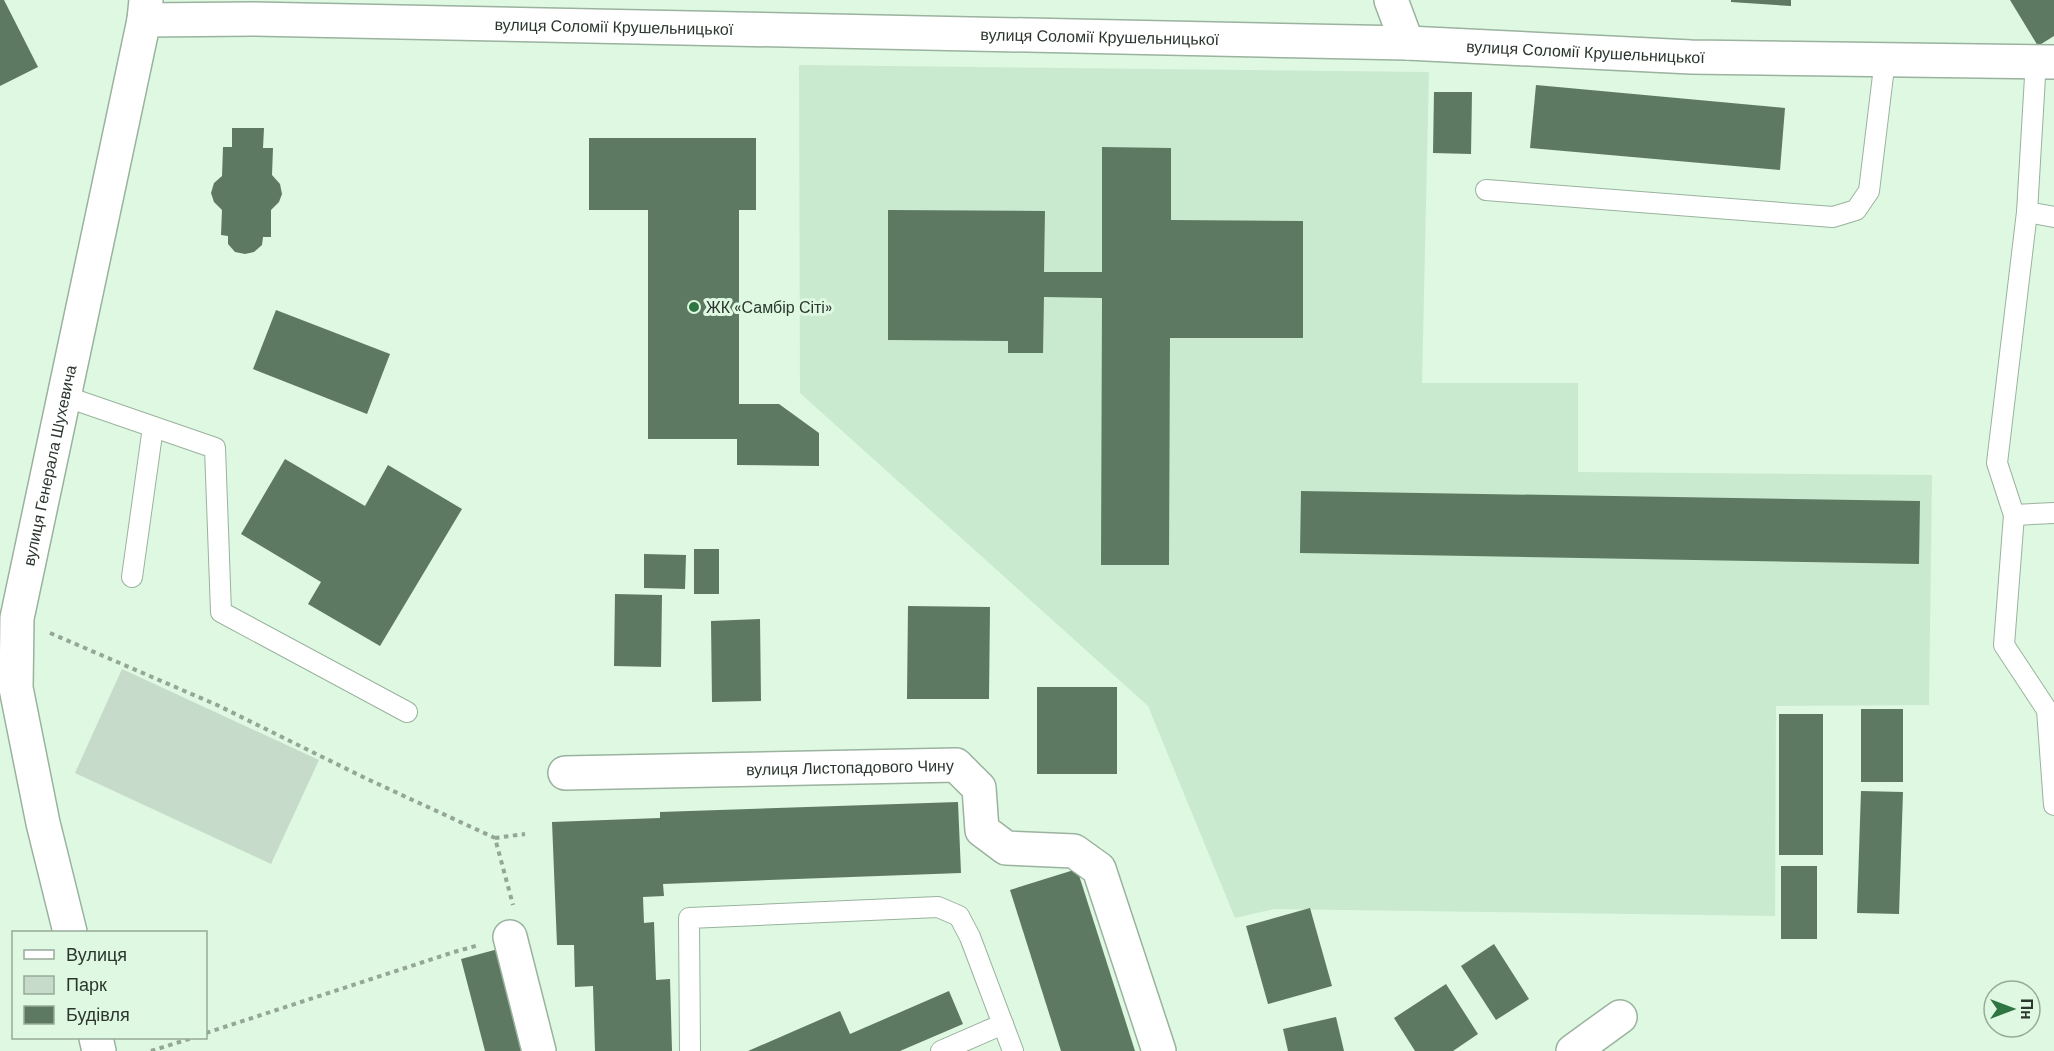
<svg xmlns="http://www.w3.org/2000/svg" width="2054" height="1051" font-family="'DM Sans',sans-serif">
  <style>
    .built { fill: #caeacf }
    .green { fill: #c7dbca }
    .building { fill: #5d7962 }
    .lines { fill: none; stroke-linecap: round; stroke-linejoin: round }
    .lane-casing { stroke: #9ab29e; stroke-width: 22 }
    .street-casing { stroke: #9ab29e; stroke-width: 36 }
    .path { stroke: #94a797; stroke-width: 4; stroke-dasharray: 4.5 4.5; stroke-linecap: butt }
    .lane { stroke: #fff; stroke-width: 20 }
    .street { stroke: #fff; stroke-width: 33 }
    .poi-dot { fill: #2f7542; stroke: #def8e1; stroke-width: 2 }
    .labels { text-anchor: middle; stroke-width: 6; stroke-linejoin: round; paint-order: stroke }
    .street-label { font-size: 16px; fill: #2c362e; stroke: #def8e1 }
    .poi-label { font-size: 16px; fill: #2c362e; stroke: #def8e1; text-anchor: start }
  </style>
  <rect width="100%" height="100%" fill="#def8e1"/>
  <!-- built -->
  <path class="built" d="M 799,65 L 1429,72 L 1422,383 L 1578,383 L 1578,472 L 1932,475 L 1929,705 L 1776,706 L 1775,916 L 1274,909 L 1235,918 L 1148,706 L 800,393 Z"/>
  <!-- green -->
  <path class="green" d="M 122,669 L 319,760 L 271,864 L 75,773 Z"/>
  <!-- building -->
  <g class="building">
    <path d="M 0,0 L 4,0 L 38,67 L 0,86 Z"/>
    <path d="M 1731,0 L 1791,0 L 1791,6 L 1731,2 Z"/>
    <path d="M 2010,0 L 2054,0 L 2054,36 L 2038,46 Z"/>
    <path d="M 1536,85 L 1785,108 L 1780,170 L 1530,148 Z"/>
    <path d="M 1434,92 L 1472,92 L 1471,154 L 1433,153 Z"/>
    <path d="M 232,128 L 264,128 L 263,148 L 273,148 L 272,175 L 280,184 L 282,194 L 279,202 L 271,210 L 271,237 L 263,237 L 262,245 L 254,252 L 245,254 L 235,252 L 228,244 L 228,236 L 221,235 L 222,210 L 214,202 L 211,193 L 214,183 L 222,176 L 223,147 L 232,147 Z"/>
    <path d="M 589,138 L 756,138 L 756,210 L 739,210 L 739,404 L 779,404 L 819,433 L 819,466 L 737,465 L 737,439 L 648,439 L 648,210 L 589,210 Z"/>
    <path d="M 1102,147 L 1171,148 L 1171,220 L 1303,221 L 1303,338 L 1170,338 L 1169,565 L 1101,565 L 1102,298 L 1044,297 L 1043,353 L 1008,353 L 1008,341 L 888,340 L 888,210 L 1045,211 L 1044,272 L 1102,272 Z"/>
    <path d="M 276,310 L 390,354 L 367,414 L 253,369 Z"/>
    <path d="M 285,459 L 365,506 L 388,465 L 462,509 L 380,646 L 308,604 L 321,582 L 241,534 Z"/>
    <path d="M 1301,491 L 1920,501 L 1919,564 L 1300,553 Z"/>
    <rect x="694" y="549" width="25" height="45"/>
    <path d="M 644,554 L 686,555 L 685,589 L 644,588 Z"/>
    <path d="M 615,594 L 662,595 L 661,667 L 614,666 Z"/>
    <path d="M 908,606 L 990,607 L 989,699 L 907,699 Z"/>
    <path d="M 760,619 L 761,701 L 712,702 L 711,621 Z"/>
    <rect x="1037" y="687" width="80" height="87"/>
    <rect x="1861" y="709" width="42" height="73"/>
    <rect x="1779" y="714" width="44" height="141"/>
    <path d="M 1861,791 L 1903,792 L 1899,914 L 1857,913 Z"/>
    <path d="M 958,802 L 961,873 L 663,884 L 664,896 L 643,897 L 644,923 L 654,922 L 656,980 L 670,979 L 672,1051 L 595,1051 L 593,986 L 575,987 L 574,945 L 557,945 L 552,822 L 660,818 L 660,812 Z"/>
    <rect x="1781" y="866" width="36" height="73"/>
    <path d="M 1077,869 L 1135,1051 L 1061,1051 L 1010,890 Z"/>
    <path d="M 1310,908 L 1332,986 L 1268,1004 L 1246,926 Z"/>
    <path d="M 1494,944 L 1529,999 L 1496,1020 L 1461,966 Z"/>
    <path d="M 502,948 L 529,1051 L 485,1051 L 461,959 Z"/>
    <path d="M 1446,984 L 1478,1034 L 1453,1051 L 1415,1051 L 1394,1018 Z"/>
    <path d="M 949,991 L 963,1024 L 900,1051 L 748,1051 L 840,1011 L 850,1034 Z"/>
    <path d="M 1336,1017 L 1344,1051 L 1288,1051 L 1283,1029 Z"/>
  </g>
  <g class="lines">
    <defs>
      <g id="lane">
        <path d="M 2036,60 L 2027,212 L 1997,463 L 2014,515 L 2004,645 L 2047,710 L 2054,805"/>
        <path d="M 1486,190 L 1833,217 L 1856,210 L 1869,191 L 1885,59"/>
        <path d="M 2027,212 L 2054,217"/>
        <path d="M 64,396 L 215,448 L 221,612 L 407,712"/>
        <path d="M 2014,515 L 2054,513"/>
        <path d="M 132,577 L 153,427"/>
        <path d="M 690,1051 L 689,918 L 938,907 L 959,916 L 970,937 L 1013,1051"/>
        <path d="M 941,1051 L 1003,1024"/>
      </g>
      <g id="street">
        <path d="M 1391,0 L 1407,43"/>
        <path id="s1" d="M 144,20 L 253,19 L 1407,43 L 1691,57 L 2054,62"/>
        <path id="s2" d="M 565,773 L 956,765 L 979,788 L 982,830 L 1006,848 L 1074,851 L 1099,869 L 1159,1051"/>
        <path id="s3" d="M 70,932 L 43,823 L 16,688 L 17,618 L 144,20 L 146,0"/>
        <path d="M 510,937 L 539,1051"/>
        <path d="M 96,1038 L 99,1051"/>
        <path d="M 1573,1051 L 1620,1017"/>
      </g>
    </defs>
    <!-- lane casing -->
    <use href="#lane" class="lane-casing"/>
    <!-- street casing -->
    <use href="#street" class="street-casing"/>
    <!-- path -->
    <g class="path">
      <path d="M 50,633 L 217,705 L 365,778 L 495,838 L 513,905"/>
      <path d="M 495,838 L 525,834"/>
      <path d="M 206,1033 L 454,952 L 479,945"/>
      <path d="M 151,1051 L 192,1038"/>
    </g>
    <!-- lane -->
    <use href="#lane" class="lane"/>
    <!-- street -->
    <use href="#street" class="street"/>
  </g>
  <!-- markers -->
  <circle class="poi-dot" cx="694" cy="307" r="6"/>
  <g class="labels">
    <!-- street labels -->
    <g class="street-label">
      <text dy="6" stroke="none"><textPath href="#s1" startOffset="470">вулиця Соломії Крушельницької</textPath></text>
      <text dy="6" stroke="none"><textPath href="#s1" startOffset="956">вулиця Соломії Крушельницької</textPath></text>
      <text dy="6" stroke="none"><textPath href="#s1" startOffset="1442">вулиця Соломії Крушельницької</textPath></text>
      <text dy="6" stroke="none"><textPath href="#s3" startOffset="476">вулиця Генерала Шухевича</textPath></text>
      <text dy="6" stroke="none"><textPath href="#s2" startOffset="285">вулиця Листопадового Чину</textPath></text>
    </g>
    <!-- poi labels -->
    <g class="poi-label">
      <text x="706" y="313">ЖК «Самбір Сіті»</text>
    </g>
  </g>
  <!-- legend -->
  <rect x="12" y="931" width="195" height="108" fill="#def8e1" stroke="#97aa99" stroke-width="1.5"/>
  <rect x="24" y="950" width="30" height="9" fill="#ffffff" stroke="#97aa99" stroke-width="1.5"/>
  <text x="66" y="961" font-size="18" fill="#2c362e">Вулиця</text>
  <rect x="24" y="976" width="30" height="18" fill="#c7dbca" stroke="#97aa99" stroke-width="1.5"/>
  <text x="66" y="991" font-size="18" fill="#2c362e">Парк</text>
  <rect x="24" y="1006" width="30" height="18" fill="#5d7962" stroke="#97aa99" stroke-width="1.5"/>
  <text x="66" y="1021" font-size="18" fill="#2c362e">Будівля</text>
  <!-- north arrow -->
  <g transform="translate(2012 1009) rotate(90)"><circle r="28" fill="#def8e1" stroke="#97aa99" stroke-width="1.5"/>
  <path d="M0-4.5L10 22L0 15L-10 22Z" fill="#2f7542"/>
  <text y="-9" font-size="16" font-weight="bold" text-anchor="middle" fill="#2c362e">Пн</text>
  </g>
</svg>
